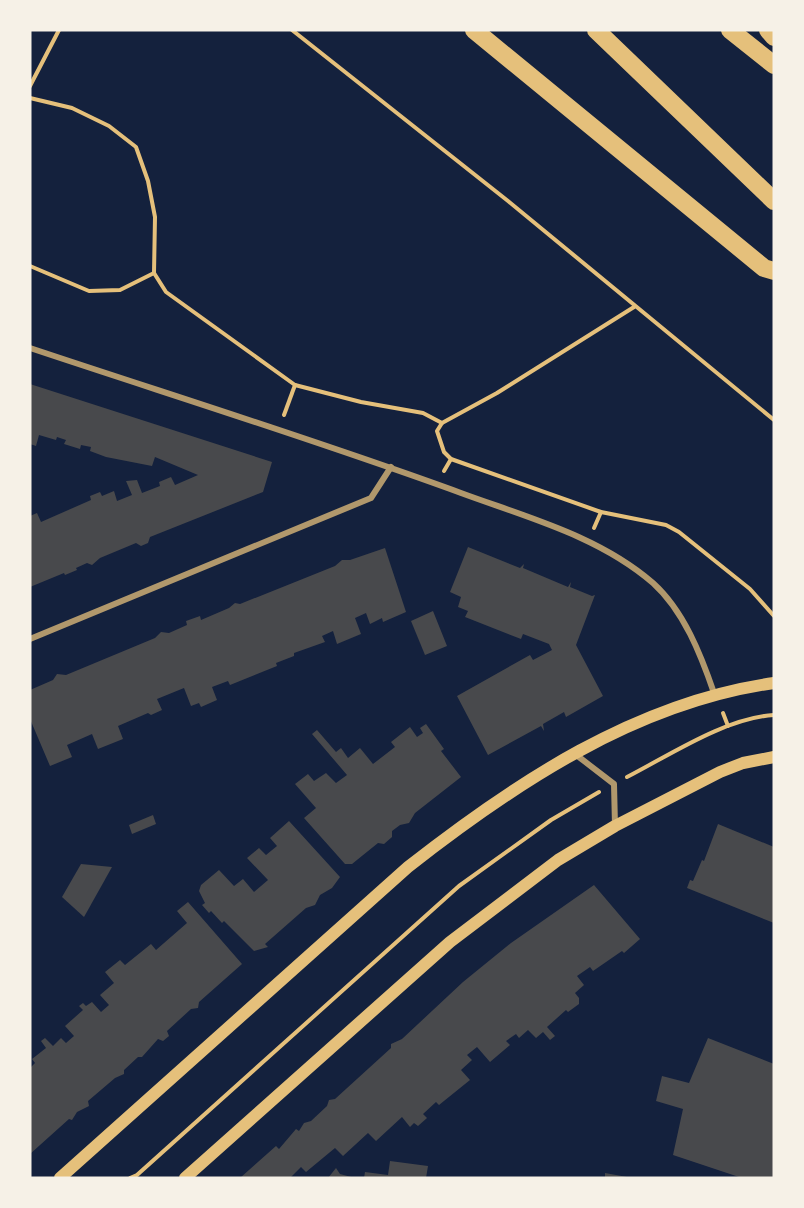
<svg xmlns="http://www.w3.org/2000/svg" width="804" height="1208" font-family="Inter,sans-serif">
  <style>
    .building { fill: #48494c }
    .lines { fill: none; stroke-linecap: round; stroke-linejoin: round }
    .path { stroke: #e5c07b; stroke-width: 4 }
    .minor { stroke: #b1986c; stroke-width: 6 }
    .secondary { stroke: #e5c07b; stroke-width: 12 }
    .motorway { stroke: #e5c07b; stroke-width: 18 }
  </style>
  <rect width="100%" height="100%" fill="#14213d"/>
  <!-- building -->
  <g class="building">
    <path d="M 30,384 L 272,462 L 263,492 L 150,537 L 148,543 L 141,546 L 136,543 L 100,558 L 92,565 L 87,563 L 76,568 L 77,570 L 65,575 L 64,573 L 30,587 L 30,516 L 37,513 L 41,522 L 91,500 L 90,496 L 100,492 L 102,496 L 114,491 L 117,501 L 132,495 L 126,481 L 137,480 L 142,493 L 160,486 L 159,482 L 171,477 L 175,485 L 198,475 L 155,457 L 152,466 L 106,457 L 90,451 L 91,447 L 81,445 L 80,449 L 64,444 L 66,440 L 57,437 L 56,440 L 39,435 L 36,446 L 30,444 Z"/>
    <path d="M 468,547 L 520,568 L 524,564 L 523,568 L 568,587 L 571,582 L 570,587 L 592,596 L 595,595 L 576,645 L 603,696 L 566,717 L 564,712 L 543,724 L 544,731 L 541,726 L 488,755 L 457,696 L 530,655 L 533,660 L 552,650 L 549,644 L 523,634 L 521,639 L 465,617 L 468,611 L 458,607 L 461,597 L 450,592 Z"/>
    <path d="M 385,548 L 406,612 L 383,622 L 382,618 L 370,624 L 366,613 L 355,618 L 361,634 L 337,644 L 333,631 L 322,636 L 325,642 L 294,653 L 294,656 L 276,663 L 277,666 L 230,685 L 228,681 L 212,687 L 217,700 L 201,707 L 199,703 L 191,706 L 184,688 L 157,699 L 162,710 L 151,715 L 148,713 L 118,726 L 123,739 L 98,749 L 92,734 L 67,745 L 72,757 L 50,766 L 30,719 L 30,690 L 53,680 L 57,674 L 66,675 L 155,638 L 161,632 L 169,633 L 187,625 L 186,621 L 200,616 L 201,620 L 229,608 L 235,603 L 240,604 L 335,566 L 342,560 L 350,560 Z"/>
    <path d="M 433,611 L 447,646 L 425,655 L 411,621 Z"/>
    <path d="M 426,724 L 444,749 L 441,751 L 461,777 L 415,813 L 409,823 L 400,825 L 392,831 L 392,837 L 384,844 L 378,843 L 352,864 L 345,864 L 304,818 L 316,808 L 295,784 L 308,774 L 314,781 L 326,773 L 336,783 L 347,775 L 312,734 L 317,730 L 336,752 L 341,748 L 348,758 L 360,748 L 373,764 L 395,747 L 391,742 L 410,727 L 417,737 L 423,733 L 420,728 Z"/>
    <path d="M 153,815 L 156,824 L 132,834 L 129,825 Z"/>
    <path d="M 289,821 L 340,877 L 332,888 L 320,895 L 315,905 L 306,908 L 265,944 L 268,947 L 254,951 L 224,921 L 222,923 L 211,911 L 209,913 L 202,905 L 205,903 L 199,891 L 201,885 L 219,870 L 234,886 L 243,879 L 254,892 L 268,880 L 247,858 L 259,848 L 266,855 L 277,846 L 270,838 Z"/>
    <path d="M 718,824 L 774,847 L 774,923 L 687,888 L 690,880 L 693,881 L 702,860 L 704,861 Z"/>
    <path d="M 81,864 L 112,867 L 84,917 L 62,897 Z"/>
    <path d="M 594,885 L 640,939 L 624,953 L 622,951 L 593,971 L 590,967 L 577,976 L 584,985 L 575,993 L 579,998 L 579,1004 L 568,1012 L 566,1010 L 547,1027 L 555,1036 L 550,1040 L 543,1032 L 536,1038 L 528,1030 L 519,1038 L 516,1034 L 506,1041 L 510,1045 L 490,1062 L 477,1047 L 467,1055 L 472,1060 L 461,1070 L 470,1080 L 439,1105 L 436,1102 L 423,1114 L 427,1118 L 418,1126 L 414,1123 L 410,1127 L 402,1117 L 376,1141 L 368,1133 L 343,1156 L 335,1148 L 306,1172 L 301,1167 L 290,1178 L 240,1178 L 276,1146 L 279,1149 L 296,1129 L 299,1131 L 304,1123 L 311,1121 L 327,1106 L 329,1100 L 335,1099 L 391,1048 L 391,1044 L 402,1039 L 463,982 L 511,943 Z"/>
    <path d="M 188,902 L 242,964 L 199,1002 L 198,1008 L 191,1009 L 167,1031 L 169,1036 L 163,1041 L 158,1039 L 142,1057 L 138,1057 L 124,1070 L 124,1074 L 115,1078 L 88,1101 L 89,1106 L 77,1112 L 72,1120 L 69,1119 L 30,1154 L 30,1068 L 35,1063 L 32,1059 L 46,1048 L 41,1041 L 45,1038 L 53,1046 L 61,1038 L 66,1043 L 74,1036 L 65,1026 L 83,1010 L 79,1006 L 83,1003 L 86,1006 L 92,1002 L 101,1012 L 109,1005 L 100,995 L 114,983 L 105,972 L 120,960 L 125,965 L 151,944 L 156,950 L 187,923 L 177,911 Z"/>
    <path d="M 708,1038 L 774,1064 L 774,1178 L 742,1178 L 673,1155 L 683,1109 L 656,1101 L 662,1076 L 689,1083 Z"/>
    <path d="M 390,1161 L 428,1166 L 426,1178 L 364,1178 L 365,1172 L 388,1175 Z"/>
    <path d="M 336,1168 L 340,1174 L 355,1178 L 328,1178 Z"/>
    <path d="M 605,1173 L 627,1177 L 627,1178 L 605,1178 Z"/>
  </g>
  <g class="lines">
    <!-- path -->
    <g class="path">
      <path d="M 292,30 L 508,201 L 774,420"/>
      <path d="M 30,86 L 59,30"/>
      <path d="M 30,98 L 72,108 L 109,126 L 136,147 L 148,181 L 155,217 L 154,273 L 166,292 L 295,385 L 361,402 L 423,413 L 442,423"/>
      <path d="M 30,266 L 89,291 L 120,290 L 154,273"/>
      <path d="M 634,307 L 497,393 L 442,423 L 437,431 L 444,452 L 451,459 L 601,512 L 666,525 L 679,532 L 750,589 L 774,616"/>
      <path d="M 284,415 L 295,385"/>
      <path d="M 444,471 L 451,459"/>
      <path d="M 594,528 L 601,512"/>
      <path d="M 723,713 L 728,726"/>
      <path d="M 627,777 C 670,755 725,718 774,715"/>
      <path d="M 130,1178 L 137,1175 L 459,886 L 551,820 L 599,792"/>
    </g>
    <!-- minor -->
    <g class="minor">
      <path d="M 30,348 C 174,396 319,441 461,493 C 526,517 599,536 653,583 C 684,611 701,655 714,693"/>
      <path d="M 30,639 L 371,498 L 391,467"/>
      <path d="M 575,754 L 614,784 L 615,826"/>
    </g>
    <!-- secondary -->
    <g class="secondary">
      <path d="M 60,1178 L 408,867 C 515,783 637,702 774,683"/>
      <path d="M 185,1178 L 450,942 L 558,860 L 615,826 L 720,772 L 743,763 L 774,757"/>
    </g>
    <!-- motorway -->
    <g class="motorway">
      <path d="M 474,30 L 764,268 L 774,271"/>
      <path d="M 596,30 L 774,201"/>
      <path d="M 730,30 L 774,65"/>
      <path d="M 768,30 L 774,37"/>
    </g>
  </g>
  <!-- border -->
  <rect width="804" height="1208" fill="none" stroke="#f6f1e7" stroke-width="63"/>
</svg>
